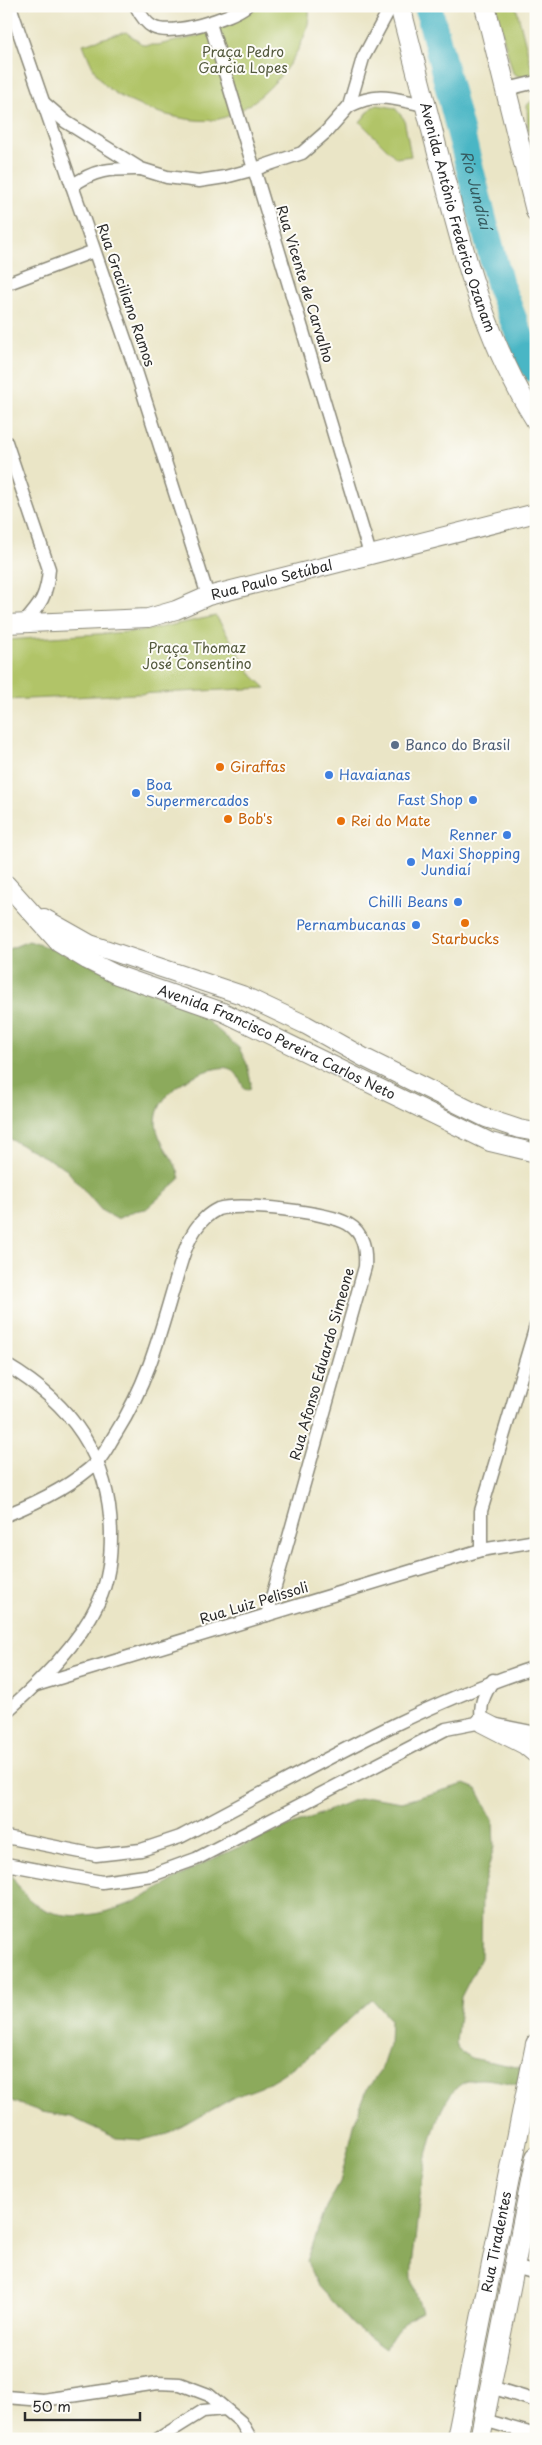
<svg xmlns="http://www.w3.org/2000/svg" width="542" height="2445" font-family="'Playpen Sans',sans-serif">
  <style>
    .green { fill: #b1c467; stroke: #6e7849 }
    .forest { fill: #8caa5c; stroke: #5c6a44 }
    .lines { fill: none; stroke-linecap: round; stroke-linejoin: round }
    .river { stroke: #49b6c5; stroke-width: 28 }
    .street-casing { stroke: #8a8878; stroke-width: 15 }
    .secondary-casing { stroke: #8a8878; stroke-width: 20 }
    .primary-casing { stroke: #8a8878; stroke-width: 22 }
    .street { stroke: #fff; stroke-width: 12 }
    .secondary { stroke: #fff; stroke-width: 18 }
    .primary { stroke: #fff; stroke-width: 20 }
    .service-dot { fill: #5c6f8a; stroke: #fdfcf7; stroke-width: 2 }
    .food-dot { fill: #e8710a; stroke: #fdfcf7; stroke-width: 2 }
    .shop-dot { fill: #3f7fe0; stroke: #fdfcf7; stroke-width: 2 }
    .labels { text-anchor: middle; stroke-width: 4; stroke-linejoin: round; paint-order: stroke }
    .park-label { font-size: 14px; fill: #53593d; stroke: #fdfcf7 }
    .street-label { font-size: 14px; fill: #2b2b2b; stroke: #fdfcf7 }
    .service-label { font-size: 14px; fill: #4e5e75; stroke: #fdfcf7; text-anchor: start }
    .food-label { font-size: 14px; fill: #c56008; stroke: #fdfcf7; text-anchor: start }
    .shop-label { font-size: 14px; fill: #366cbe; stroke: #fdfcf7; text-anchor: end }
    .water-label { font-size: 15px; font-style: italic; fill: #365c61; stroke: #fdfcf7 }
  </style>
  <rect width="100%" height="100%" fill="#fdfcf7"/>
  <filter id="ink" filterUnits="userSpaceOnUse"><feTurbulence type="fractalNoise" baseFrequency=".02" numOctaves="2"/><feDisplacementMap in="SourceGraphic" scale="10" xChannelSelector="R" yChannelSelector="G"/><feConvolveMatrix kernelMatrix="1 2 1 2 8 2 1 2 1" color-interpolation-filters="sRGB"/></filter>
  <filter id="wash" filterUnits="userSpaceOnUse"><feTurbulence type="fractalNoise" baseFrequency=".0096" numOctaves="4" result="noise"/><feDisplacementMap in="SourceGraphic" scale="20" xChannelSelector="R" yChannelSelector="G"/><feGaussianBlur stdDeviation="1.12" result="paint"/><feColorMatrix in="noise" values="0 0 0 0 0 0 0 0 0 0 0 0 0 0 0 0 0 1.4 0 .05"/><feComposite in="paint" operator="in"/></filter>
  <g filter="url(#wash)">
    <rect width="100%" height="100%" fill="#eae5c6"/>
    <!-- green -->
    <g class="green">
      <path d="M 247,6 L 309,6 C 311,27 301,46 290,63 C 274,86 249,111 219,119 C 190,126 130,107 107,87 C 95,76 89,59 83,44 L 126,32 L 143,45 L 158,45 L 195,37 L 236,21 Z"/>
      <path d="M 495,6 L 516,6 L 533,74 L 520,77 L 513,73 Z"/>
      <path d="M 536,97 L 536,158 L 528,126 L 527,105 Z"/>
      <path d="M 378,105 L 395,108 L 404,119 L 411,156 L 396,158 L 360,122 L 372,107 Z"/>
      <path d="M 216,616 L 253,676 L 266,688 L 6,700 L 6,640 L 143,631 Z"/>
    </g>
    <!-- forest -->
    <g class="forest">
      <path d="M 29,941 L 64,953 L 197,1012 L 239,1048 L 247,1064 L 251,1083 L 250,1089 L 245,1089 C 241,1083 238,1073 232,1070 C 226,1066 220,1068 214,1069 C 189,1074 156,1095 156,1123 C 157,1145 177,1158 180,1179 L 146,1209 L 134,1211 L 117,1219 L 102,1211 L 64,1167 L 6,1137 L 6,950 Z"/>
      <path d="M 465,1784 L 477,1789 L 493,1820 L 494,1847 L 482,1891 L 481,1958 L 461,1997 L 456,2042 L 458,2050 L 471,2058 L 522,2068 L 518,2085 C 503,2082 480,2075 465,2082 C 428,2099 419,2204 415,2241 C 414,2253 411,2267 412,2279 C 414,2290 419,2302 422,2312 C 404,2321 394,2331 386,2349 L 353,2325 L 316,2284 L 307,2261 L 326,2207 L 340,2182 L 356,2118 L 367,2089 L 381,2070 L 389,2045 L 390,2019 L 372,1999 L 308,2057 L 281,2075 L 261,2087 L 237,2096 L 168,2134 L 142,2140 L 116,2138 L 71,2117 L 42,2112 L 6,2099 L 6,1858 C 24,1924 79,1925 134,1902 C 158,1891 180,1875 204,1863 C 252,1840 302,1822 351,1801 L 370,1797 L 402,1802 Z"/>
    </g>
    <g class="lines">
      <!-- river -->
      <path class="river" id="s1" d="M 428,6 L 500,286 L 527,354 L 536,370"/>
    </g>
  </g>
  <g filter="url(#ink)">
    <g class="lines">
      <defs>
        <g id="street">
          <path d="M 10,6 L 136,371 L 208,596"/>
          <path d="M 136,6 C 140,14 145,23 153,27 C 171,37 231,18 246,6"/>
          <path d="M 210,23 L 370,554"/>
          <path d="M 507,89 L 536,82"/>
          <path d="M 44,103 L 66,122 L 141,169 L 167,177 L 199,181 L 225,177 L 255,169 L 302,153 L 326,132 L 349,106 L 363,58 L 391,6"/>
          <path d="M 349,106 C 380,91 393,99 425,105"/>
          <path d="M 72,186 C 96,168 112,169 141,169"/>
          <path d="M 6,284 L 94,251"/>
          <path d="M 6,442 L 49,569 C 47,596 41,604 23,624"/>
          <path d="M 6,1365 C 71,1403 110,1456 111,1533 C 111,1557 109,1580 98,1603 C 78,1645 41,1681 6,1712"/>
          <path d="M 6,1515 C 36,1503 74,1484 97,1462 C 105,1454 110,1442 116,1433 C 145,1387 157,1345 172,1293 C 180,1268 185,1236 205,1218 C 208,1215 214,1211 218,1209 C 239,1202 329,1212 348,1224 C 364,1233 366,1250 365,1267 L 267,1615"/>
          <path d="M 481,1550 L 481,1511 L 536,1326"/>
          <path d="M 36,1685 L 481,1550 L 536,1541"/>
          <path d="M 482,1722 C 479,1704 484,1695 493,1680"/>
          <path d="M 6,1837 L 96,1855 L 141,1850 L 180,1837 C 294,1778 413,1706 536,1667"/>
          <path d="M 6,1864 L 102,1882 L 152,1875 L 196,1859 L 446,1729 L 482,1722 L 536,1733"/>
          <path d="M 522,2234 L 536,2239"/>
          <path d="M 515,2267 L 536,2273"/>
          <path d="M 491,2387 L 536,2401"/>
          <path d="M 6,2397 L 43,2400 L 158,2383 L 180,2384 L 209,2395 L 241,2422 L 251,2439"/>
          <path d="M 484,2420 L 536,2435"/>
          <path d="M 158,2439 L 203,2411 L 225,2409"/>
        </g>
        <g id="secondary">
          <path id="s2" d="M 6,624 L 148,618 L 176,610 L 208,596 L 536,513"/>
          <path id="s3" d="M 6,884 L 59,943 L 87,960 L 117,975 L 223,1012 L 490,1142 L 536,1153"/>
          <path d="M 44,918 L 90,944 L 242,995 L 306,1025 L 363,1057 L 486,1118 L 519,1129 L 536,1132"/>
        </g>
        <g id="primary">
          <path id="s4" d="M 400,6 C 414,59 427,112 441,165 C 463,253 486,342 536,420"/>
          <path d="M 485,6 L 536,211"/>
          <path d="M 482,1722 L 525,1744 L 536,1753"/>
          <path id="s5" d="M 457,2439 L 536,2044"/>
          <path d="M 480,2439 L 536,2157"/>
        </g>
      </defs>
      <!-- street casing -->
      <use href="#street" class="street-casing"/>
      <!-- secondary casing -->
      <use href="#secondary" class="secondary-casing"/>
      <!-- primary casing -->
      <use href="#primary" class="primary-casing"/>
      <!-- street -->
      <use href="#street" class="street"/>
      <!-- secondary -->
      <use href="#secondary" class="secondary"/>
      <!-- primary -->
      <use href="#primary" class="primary"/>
    </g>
  </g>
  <!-- markers -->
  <circle class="service-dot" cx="395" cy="745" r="5"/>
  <g class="food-dot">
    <circle cx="220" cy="767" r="5"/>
    <circle cx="228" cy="819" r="5"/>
    <circle cx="341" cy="821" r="5"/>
    <circle cx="465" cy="923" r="5"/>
  </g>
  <g class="shop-dot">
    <circle cx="329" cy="775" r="5"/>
    <circle cx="136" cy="793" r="5"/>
    <circle cx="473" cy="800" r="5"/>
    <circle cx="507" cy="835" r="5"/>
    <circle cx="411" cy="862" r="5"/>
    <circle cx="458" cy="902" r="5"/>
    <circle cx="416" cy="925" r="5"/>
  </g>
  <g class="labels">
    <!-- park labels -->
    <g class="park-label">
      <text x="243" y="57">Praça Pedro<tspan x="243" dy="16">Garcia Lopes</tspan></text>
      <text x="197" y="653">Praça Thomaz<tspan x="197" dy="16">José Consentino</tspan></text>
    </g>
    <!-- street labels -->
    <g class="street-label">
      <text dy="5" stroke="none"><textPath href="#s4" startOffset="219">Avenida Antônio Frederico Ozanam</textPath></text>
      <text transform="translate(305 284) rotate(73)" y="5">Rua Vicente de Carvalho</text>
      <text transform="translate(126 295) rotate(71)" y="5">Rua Graciliano Ramos</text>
      <text dy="5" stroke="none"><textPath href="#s2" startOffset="272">Rua Paulo Setúbal</textPath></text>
      <text dy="5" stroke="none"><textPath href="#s3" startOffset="319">Avenida Francisco Pereira Carlos Neto</textPath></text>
      <text transform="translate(322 1364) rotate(-74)" y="5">Rua Afonso Eduardo Simeone</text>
      <text transform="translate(254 1603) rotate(-17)" y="5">Rua Luiz Pelissoli</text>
      <text dy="5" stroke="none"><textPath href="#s5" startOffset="201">Rua Tiradentes</textPath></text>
    </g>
    <!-- service labels -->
    <g class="service-label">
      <text x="405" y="750">Banco do Brasil</text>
    </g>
    <!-- food labels -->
    <g class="food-label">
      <text x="230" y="772">Giraffas</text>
      <text x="238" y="824">Bob's</text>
      <text x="351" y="826">Rei do Mate</text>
      <text x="465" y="944" text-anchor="middle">Starbucks</text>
    </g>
    <!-- shop labels -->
    <g class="shop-label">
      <text x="339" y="780" text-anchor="start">Havaianas</text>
      <text x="146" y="790" text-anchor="start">Boa<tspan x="146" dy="16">Supermercados</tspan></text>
      <text x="463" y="805">Fast Shop</text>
      <text x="497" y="840">Renner</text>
      <text x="421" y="859" text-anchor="start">Maxi Shopping<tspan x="421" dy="16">Jundiaí</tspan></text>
      <text x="448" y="907">Chilli Beans</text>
      <text x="406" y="930">Pernambucanas</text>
    </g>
    <!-- water labels -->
    <g class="water-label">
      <text dy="5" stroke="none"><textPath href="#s1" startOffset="190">Rio Jundiaí</textPath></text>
    </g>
  </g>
  <!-- margin -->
  <rect width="542" height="2445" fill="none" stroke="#fdfcf7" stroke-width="25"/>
  <!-- scale -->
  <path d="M25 2412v8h115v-8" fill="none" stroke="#2b2b2b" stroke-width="2.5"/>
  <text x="32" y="2412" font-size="15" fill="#2b2b2b" stroke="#fdfcf7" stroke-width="4" paint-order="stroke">50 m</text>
</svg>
